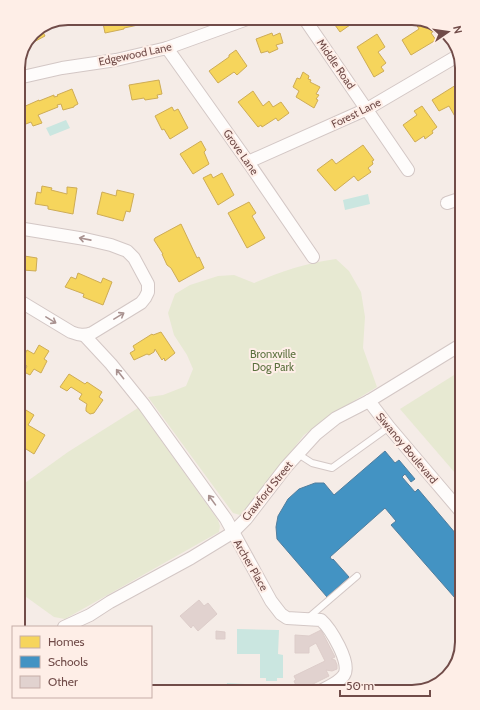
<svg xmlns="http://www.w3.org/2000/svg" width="480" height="710" font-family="Cabin,sans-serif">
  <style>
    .green { fill: #e7e9d2 }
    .water { fill: #cae6e0 }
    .homes { fill: #f6d55c; stroke: #ceac56 }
    .schools { fill: #4393c3; stroke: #517e9e }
    .building { fill: #e1d2cf; stroke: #ddcdca }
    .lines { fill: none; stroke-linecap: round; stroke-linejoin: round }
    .service-casing { stroke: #d3c7c5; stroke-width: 8 }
    .minor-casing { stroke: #d3c7c5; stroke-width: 14 }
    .service { stroke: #fefcfb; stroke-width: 6 }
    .minor { stroke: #fefcfb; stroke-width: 12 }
    .oneway { stroke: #a99290 }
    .labels { text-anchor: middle; stroke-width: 4; stroke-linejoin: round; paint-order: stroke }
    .street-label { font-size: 11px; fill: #714c49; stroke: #feeee7 }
    .park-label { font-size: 11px; fill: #5c713f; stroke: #feeee7 }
    .rim { fill: none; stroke: #714c49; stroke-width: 2 }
  </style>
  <rect width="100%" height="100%" fill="#f5ece7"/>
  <!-- green -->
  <g class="green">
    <path d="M 336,259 L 349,271 L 361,292 L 365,317 L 363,348 L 377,387 L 334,413 L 304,435 L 261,490 L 240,515 L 233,513 L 148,397 L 163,395 L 186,386 L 193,369 L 187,355 L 174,335 L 168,313 L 175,294 L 190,285 L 218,276 L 234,275 L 254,283 C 282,271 306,263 336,259 Z"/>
    <path d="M 462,370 L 462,481 L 400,409 Z"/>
    <path d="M 138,408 L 218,520 L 220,526 L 219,532 L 65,619 L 54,617 L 18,591 L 18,488 L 68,452 Z"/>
  </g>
  <!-- water -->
  <g class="water">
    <path d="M 66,120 L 70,128 L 50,136 L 46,128 Z"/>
    <path d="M 368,194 L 370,204 L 345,210 L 343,200 Z"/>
    <path d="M 237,629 L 279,630 L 278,654 L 283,655 L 283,678 L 277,678 L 277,681 L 266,681 L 266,678 L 260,678 L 260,654 L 237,654 Z"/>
    <path d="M 227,683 L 245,684 L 247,688 L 245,692 L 226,692 Z"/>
  </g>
  <!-- homes -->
  <g class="homes">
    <path d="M 102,18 L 143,18 L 143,20 L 137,22 L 138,25 L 124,28 L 124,29 L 105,33 Z"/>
    <path d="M 330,18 L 360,18 L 340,32 Z"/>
    <path d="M 422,20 L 425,23 L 427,22 L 440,27 L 431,33 L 436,40 L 411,55 L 402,40 L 419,29 L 416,24 Z"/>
    <path d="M 47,26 L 48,27 L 42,30 L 45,36 L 28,45 L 29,46 L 27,47 L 35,31 Z"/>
    <path d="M 272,33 L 273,36 L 280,33 L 283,43 L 276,45 L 278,49 L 269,53 L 268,51 L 261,53 L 256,39 Z"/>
    <path d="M 377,34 L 385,47 L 378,52 L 386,63 L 381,67 L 384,71 L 374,77 L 357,47 Z"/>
    <path d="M 236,50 L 247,66 L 237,75 L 234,72 L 218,83 L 209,71 L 229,57 L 229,55 Z"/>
    <path d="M 303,72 L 309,76 L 308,79 L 311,80 L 310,82 L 320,87 L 316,94 L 319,95 L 316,99 L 318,100 L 314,108 L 296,97 L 299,91 L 293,87 L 297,78 L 300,79 Z"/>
    <path d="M 159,80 L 162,94 L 157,95 L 158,98 L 145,100 L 144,98 L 132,100 L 129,85 Z"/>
    <path d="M 456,85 L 462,96 L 462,117 L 457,120 L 449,106 L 439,111 L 432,100 Z"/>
    <path d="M 72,89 L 78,104 L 74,106 L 74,107 L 63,110 L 61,104 L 57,105 L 58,107 L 38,115 L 42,123 L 33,126 L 31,122 L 18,127 L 18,105 L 20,104 L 21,108 L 39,100 L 39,101 L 54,95 L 54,97 L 58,96 L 57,95 Z"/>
    <path d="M 253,91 L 263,106 L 269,101 L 273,107 L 281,102 L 289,113 L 278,121 L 276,118 L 262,127 L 261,125 L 258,127 L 238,102 Z"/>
    <path d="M 422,106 L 437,127 L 432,131 L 433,133 L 425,139 L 424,136 L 415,142 L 403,125 L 417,115 L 414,111 Z"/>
    <path d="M 172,107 L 174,111 L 178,109 L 188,128 L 170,139 L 164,129 L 162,130 L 155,116 Z"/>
    <path d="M 201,141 L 206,150 L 204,152 L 209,164 L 193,174 L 180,154 Z"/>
    <path d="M 363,145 L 374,160 L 372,161 L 373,164 L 368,168 L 371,172 L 358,181 L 354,176 L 335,191 L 317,170 L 332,159 L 336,164 Z"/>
    <path d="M 222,173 L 234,195 L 218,205 L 203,178 L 211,174 L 213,178 Z"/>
    <path d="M 18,183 L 21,184 L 19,195 L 23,195 L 21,204 L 18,204 Z"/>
    <path d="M 42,186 L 52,188 L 51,190 L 67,194 L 67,187 L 77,188 L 73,214 L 48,209 L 48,206 L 35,204 L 37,192 L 41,193 Z"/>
    <path d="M 117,190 L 134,194 L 130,212 L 126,211 L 123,221 L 97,214 L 102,192 L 116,196 Z"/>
    <path d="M 249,202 L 256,213 L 252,216 L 265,238 L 247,248 L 228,213 Z"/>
    <path d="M 181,224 L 197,258 L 199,257 L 204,268 L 179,282 L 171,268 L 167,265 L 162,254 L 163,254 L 154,240 L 155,238 Z"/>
    <path d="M 18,255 L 37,258 L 36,271 L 23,270 L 22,272 L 18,272 Z"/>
    <path d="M 78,273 L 101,283 L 103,278 L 112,282 L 103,305 L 83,297 L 84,294 L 65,287 L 71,277 L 76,279 Z"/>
    <path d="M 161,332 L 175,353 L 165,361 L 164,358 L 162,360 L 155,349 L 154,352 L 149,355 L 147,354 L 134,360 L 130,353 L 135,350 L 133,346 L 152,334 L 153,335 Z"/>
    <path d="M 39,345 L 49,351 L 44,359 L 47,361 L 41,373 L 34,369 L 30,375 L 24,372 L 27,366 L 21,362 L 27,350 L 34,354 Z"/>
    <path d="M 69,374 L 85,384 L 87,382 L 102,392 L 99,397 L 103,400 L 94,413 L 90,414 L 86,411 L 86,408 L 87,404 L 79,399 L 82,394 L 71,387 L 67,391 L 60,387 Z"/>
    <path d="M 21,407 L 34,415 L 28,425 L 45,435 L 34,454 L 18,444 L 18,412 Z"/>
  </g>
  <!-- schools -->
  <path class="schools" d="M 385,451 L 395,463 L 399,460 L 415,479 L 411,482 L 405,474 L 402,477 L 415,492 L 418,489 L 462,541 L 462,606 L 391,525 L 396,521 L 385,508 L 330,557 L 332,560 L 333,559 L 349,577 L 327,597 L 277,539 L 276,527 L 278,516 L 288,499 L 299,489 L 315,483 L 324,483 L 334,495 Z"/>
  <!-- building -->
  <g class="building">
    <path d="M 199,600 L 204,606 L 208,603 L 217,614 L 198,631 L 193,625 L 191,628 L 180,616 Z"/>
    <path d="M 321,630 L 335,657 L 331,659 L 335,660 L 337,665 L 337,669 L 332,671 L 326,670 L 329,676 L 301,690 L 298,690 L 294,681 L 296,680 L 294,676 L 325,661 L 316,643 L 309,647 L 309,653 L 295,653 L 295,635 L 309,636 Z"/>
    <path d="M 216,631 L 225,632 L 225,639 L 216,639 Z"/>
  </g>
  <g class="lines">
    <defs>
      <g id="service">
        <path d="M 298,454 L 312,463 L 332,468 L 389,427"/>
        <path d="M 308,618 L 357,576"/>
      </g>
      <g id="minor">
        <path d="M 304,18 L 408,170"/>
        <path d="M 167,48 L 248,162 L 313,257"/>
        <path d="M 18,78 L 62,68 L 116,60 L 167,48 L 250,18"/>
        <path d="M 248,162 L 367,109 L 459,55"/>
        <path d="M 447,203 L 462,198"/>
        <path d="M 18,300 L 71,332 C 79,335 84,336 92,333 L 141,303 L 145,298 L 148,292 L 148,284 L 134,258 L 127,251 L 111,245 L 85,239 L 18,228"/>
        <path d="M 85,336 L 111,364 L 144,405 L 226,519 L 271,601 L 281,614 L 287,618 L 321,620 C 330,628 352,663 344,675 C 339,683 327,687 319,692"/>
        <path d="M 369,401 L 389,427 L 462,513"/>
        <path d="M 18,475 L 19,475"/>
        <path d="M 64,627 L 90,615 L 110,602 L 191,558 L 232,533 L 246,519 L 286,467 L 316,434 L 336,418 L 369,401 L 462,344"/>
      </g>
    </defs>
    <!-- service casing -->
    <use href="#service" class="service-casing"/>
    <!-- minor casing -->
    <use href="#minor" class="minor-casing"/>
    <!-- service -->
    <use href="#service" class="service"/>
    <!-- minor -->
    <use href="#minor" class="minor"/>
  </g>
  <!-- one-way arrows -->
  <defs><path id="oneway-shaft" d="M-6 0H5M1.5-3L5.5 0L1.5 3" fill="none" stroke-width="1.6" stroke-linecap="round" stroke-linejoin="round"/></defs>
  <g class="oneway">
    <use href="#oneway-shaft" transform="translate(85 239) rotate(-169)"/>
    <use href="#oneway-shaft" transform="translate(119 316) rotate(-31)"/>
    <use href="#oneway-shaft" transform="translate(51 320) rotate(31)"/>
    <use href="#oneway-shaft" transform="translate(120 374) rotate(-128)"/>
    <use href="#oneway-shaft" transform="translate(212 500) rotate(-126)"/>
  </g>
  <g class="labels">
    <!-- street labels -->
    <g class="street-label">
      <text transform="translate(135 54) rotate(-12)" y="4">Edgewood Lane</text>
      <text transform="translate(336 64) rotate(55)" y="4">Middle Road</text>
      <text transform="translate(356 113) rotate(-26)" y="4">Forest Lane</text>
      <text transform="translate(241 152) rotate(55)" y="4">Grove Lane</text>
      <text transform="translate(407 448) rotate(50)" y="4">Siwanoy Boulevard</text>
      <text transform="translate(267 491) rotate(-51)" y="4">Crawford Street</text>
      <text transform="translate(251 565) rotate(60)" y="4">Archer Place</text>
    </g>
    <!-- park labels -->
    <g class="park-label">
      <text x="273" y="358">Bronxville<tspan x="273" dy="13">Dog Park</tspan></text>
    </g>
  </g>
  <!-- crop -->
  <path d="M0 0H480V710H0ZM68 25H412A43 43 0 0 1 455 68V642A43 43 0 0 1 412 685H68A43 43 0 0 1 25 642V68A43 43 0 0 1 68 25Z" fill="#feeee7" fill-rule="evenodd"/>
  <path class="rim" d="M68 25H412A43 43 0 0 1 455 68V642A43 43 0 0 1 412 685H68A43 43 0 0 1 25 642V68A43 43 0 0 1 68 25Z"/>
  <!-- legend -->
  <rect x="12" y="626" width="140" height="72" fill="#feeee7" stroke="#c6ada8"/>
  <rect x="20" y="636" width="20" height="12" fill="#f6d55c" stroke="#c6ada8"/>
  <text x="48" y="646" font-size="12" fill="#714c49">Homes</text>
  <rect x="20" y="656" width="20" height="12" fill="#4393c3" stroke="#c6ada8"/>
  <text x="48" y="666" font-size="12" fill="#714c49">Schools</text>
  <rect x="20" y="676" width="20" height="12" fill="#e1d2cf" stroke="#c6ada8"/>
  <text x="48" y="686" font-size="12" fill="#714c49">Other</text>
  <!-- north arrow -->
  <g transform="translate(448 32) rotate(77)" stroke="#feeee7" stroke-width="3" paint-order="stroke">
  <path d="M0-3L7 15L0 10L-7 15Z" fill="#714c49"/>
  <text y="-6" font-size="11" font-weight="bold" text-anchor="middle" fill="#714c49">N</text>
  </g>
  <!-- scale -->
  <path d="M340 690v6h90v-6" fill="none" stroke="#714c49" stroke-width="2"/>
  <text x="346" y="690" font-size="12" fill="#714c49" stroke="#feeee7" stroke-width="3" paint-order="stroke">50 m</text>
</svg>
